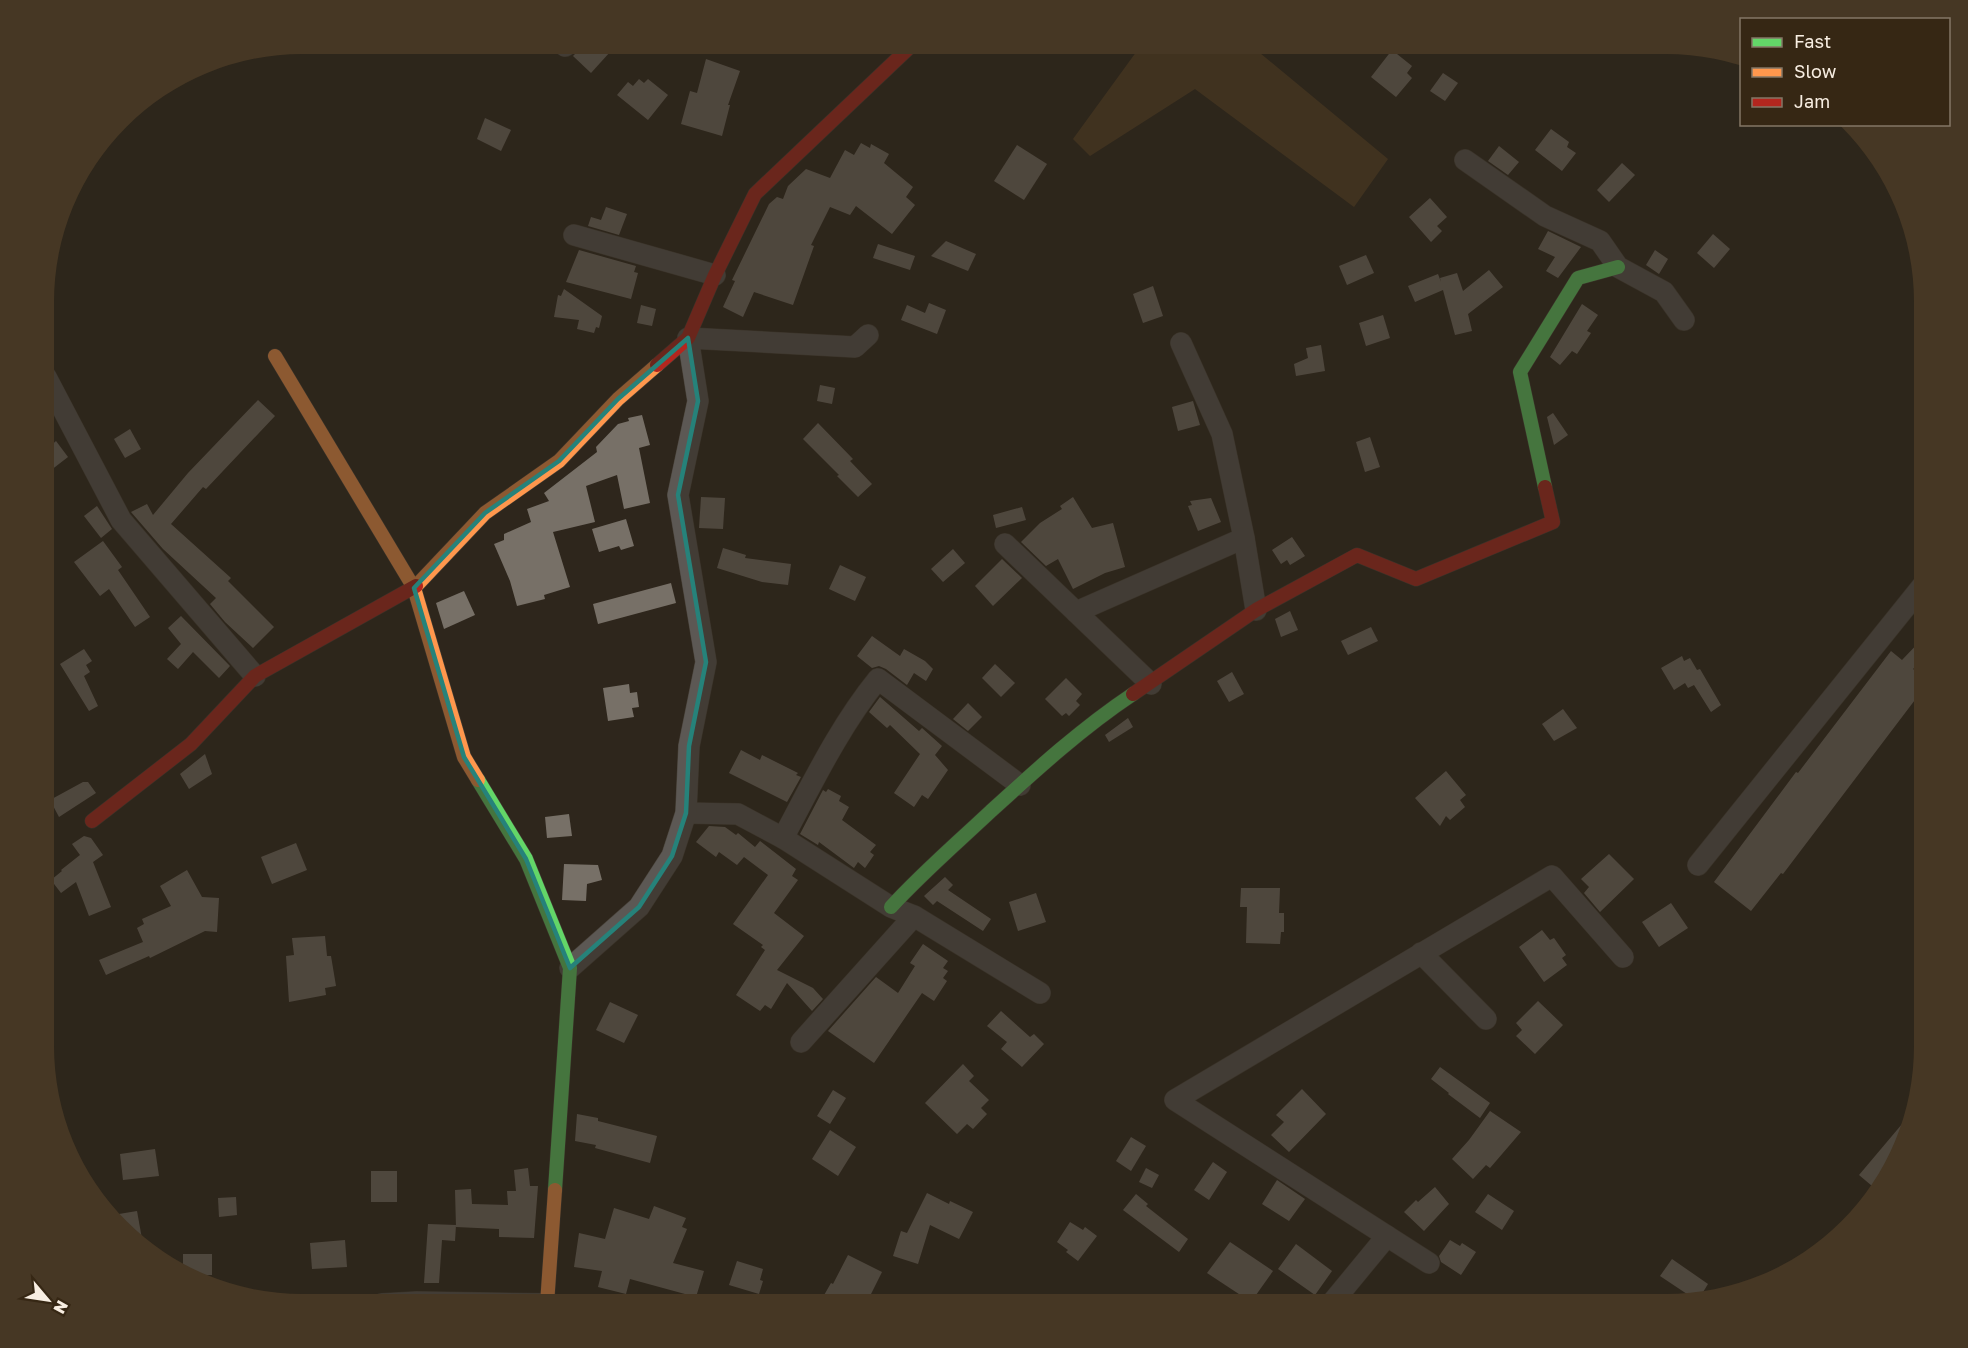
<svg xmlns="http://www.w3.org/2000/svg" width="1968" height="1348" font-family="'Golos Text',sans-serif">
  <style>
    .green { fill: #584225 }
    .building { fill: #777067 }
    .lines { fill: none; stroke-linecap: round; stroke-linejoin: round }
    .street-casing { stroke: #494239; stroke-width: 22 }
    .fast-casing { stroke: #494239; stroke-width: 15 }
    .slow-casing { stroke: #494239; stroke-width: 15 }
    .jam-casing { stroke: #494239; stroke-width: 15 }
    .street { stroke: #5c5854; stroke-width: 21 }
    .fast { stroke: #63d668; stroke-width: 14 }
    .slow { stroke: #ff974d; stroke-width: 14 }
    .jam { stroke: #b3261e; stroke-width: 14 }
    .marked { fill: none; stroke: #26827a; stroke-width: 4.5; stroke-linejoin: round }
  </style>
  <rect width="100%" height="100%" fill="#2e261c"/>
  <!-- green -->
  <path class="green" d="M 1142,44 L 1249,44 L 1388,159 L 1354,207 L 1195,89 L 1090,156 L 1073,139 Z"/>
  <!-- building -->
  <g class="building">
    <path d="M 585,44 L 601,44 L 610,52 L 591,73 L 573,56 Z"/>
    <path d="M 1392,50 L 1412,66 L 1407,73 L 1412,78 L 1396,97 L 1371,77 Z"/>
    <path d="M 706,59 L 740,71 L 728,105 L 730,105 L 722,136 L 681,124 L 690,91 L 697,93 Z"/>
    <path d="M 1443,73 L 1458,83 L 1445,101 L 1430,91 Z"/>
    <path d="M 639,79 L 644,83 L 648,79 L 668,95 L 648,120 L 617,95 L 628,82 L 633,86 Z"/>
    <path d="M 485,118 L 511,130 L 501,151 L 477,139 Z"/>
    <path d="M 1551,129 L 1569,142 L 1567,147 L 1576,153 L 1562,171 L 1535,150 Z"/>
    <path d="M 861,143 L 870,148 L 871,144 L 889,154 L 884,163 L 913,187 L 906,197 L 915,205 L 892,234 L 856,206 L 850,215 L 830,207 L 811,245 L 814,246 L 793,305 L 754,292 L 743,317 L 723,307 L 735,281 L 732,280 L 769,204 L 777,197 L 783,199 L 788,186 L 806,169 L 830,178 L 845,150 L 854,155 Z"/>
    <path d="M 1017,145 L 1047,164 L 1024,200 L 994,181 Z"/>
    <path d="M 1499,146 L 1519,162 L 1508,175 L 1488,161 Z"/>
    <path d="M 1622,163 L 1635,175 L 1609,202 L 1597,190 Z"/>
    <path d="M 1430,198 L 1447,217 L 1437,226 L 1442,231 L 1431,242 L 1409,217 Z"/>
    <path d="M 606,207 L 627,214 L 619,235 L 588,226 L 591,217 L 601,220 Z"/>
    <path d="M 1548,231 L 1581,247 L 1558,278 L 1546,271 L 1555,257 L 1538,249 Z"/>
    <path d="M 1713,234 L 1730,249 L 1714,268 L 1697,253 Z"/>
    <path d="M 946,241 L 976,254 L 968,271 L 931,256 Z"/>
    <path d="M 878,244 L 915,256 L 910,270 L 873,258 Z"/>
    <path d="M 579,250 L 636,266 L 634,272 L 638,273 L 631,299 L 566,282 Z"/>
    <path d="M 1655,250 L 1668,259 L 1659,274 L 1646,265 Z"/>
    <path d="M 1366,255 L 1374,273 L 1347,285 L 1339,266 Z"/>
    <path d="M 1489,270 L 1503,287 L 1468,314 L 1472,331 L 1455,335 L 1443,290 L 1415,302 L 1408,286 L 1438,274 L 1441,282 L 1440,278 L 1457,273 L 1463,291 Z"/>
    <path d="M 1153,286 L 1163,316 L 1143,323 L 1133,294 Z"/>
    <path d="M 564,289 L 602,316 L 599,328 L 596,327 L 594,333 L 577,329 L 579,320 L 554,317 L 558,295 L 561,296 Z"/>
    <path d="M 929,303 L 946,310 L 937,334 L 901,320 L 907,305 L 925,313 Z"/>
    <path d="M 1582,304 L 1598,315 L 1587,331 L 1591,333 L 1577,354 L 1572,351 L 1560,365 L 1550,357 Z"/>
    <path d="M 641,305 L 656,309 L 652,326 L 637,323 Z"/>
    <path d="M 1383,315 L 1390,338 L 1366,346 L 1359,323 Z"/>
    <path d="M 1321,345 L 1325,371 L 1296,376 L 1294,364 L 1308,358 L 1306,348 Z"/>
    <path d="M 820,385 L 835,388 L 832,404 L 817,401 Z"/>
    <path d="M 258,400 L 275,416 L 206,489 L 203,487 L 171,524 L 231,578 L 228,581 L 274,627 L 253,648 L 225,622 L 210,604 L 216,598 L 163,549 L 131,512 L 147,504 L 153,515 L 188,473 Z"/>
    <path d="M 1193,401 L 1200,425 L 1178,431 L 1172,407 Z"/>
    <path d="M 1553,413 L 1568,435 L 1554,445 L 1547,417 Z"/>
    <path d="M 642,415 L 650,445 L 639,448 L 650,503 L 624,509 L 617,475 L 586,486 L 595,522 L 553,532 L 570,587 L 544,595 L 545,599 L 517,606 L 510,581 L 494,544 L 504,540 L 504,534 L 531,522 L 527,509 L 549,501 L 544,493 L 597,452 L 596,447 L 618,424 L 629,421 L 628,418 Z"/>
    <path d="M 818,423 L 853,459 L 850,461 L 872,484 L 858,497 L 837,476 L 839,475 L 803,439 Z"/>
    <path d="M 130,429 L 141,449 L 125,458 L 114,439 Z"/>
    <path d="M 1370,437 L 1380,467 L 1365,472 L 1356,442 Z"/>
    <path d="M 56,441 L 68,457 L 46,474 L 46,450 Z"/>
    <path d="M 701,497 L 725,498 L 723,529 L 699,528 Z"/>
    <path d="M 1073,497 L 1092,528 L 1113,523 L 1125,567 L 1105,573 L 1073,589 L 1058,559 L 1046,566 L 1021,542 L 1040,523 L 1062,509 L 1060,506 Z"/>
    <path d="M 1211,498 L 1221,522 L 1198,531 L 1188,506 L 1192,505 L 1190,501 Z"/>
    <path d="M 97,506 L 112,529 L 101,538 L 84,516 Z"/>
    <path d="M 1022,507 L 1026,520 L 996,528 L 993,515 Z"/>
    <path d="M 626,519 L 634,546 L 621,550 L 619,546 L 599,552 L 592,529 Z"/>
    <path d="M 1292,537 L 1305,556 L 1290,565 L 1287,560 L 1281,564 L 1272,550 Z"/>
    <path d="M 103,541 L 122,567 L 118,570 L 150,617 L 135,627 L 109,589 L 100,596 L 74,562 Z"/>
    <path d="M 723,548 L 746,555 L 745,558 L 791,564 L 788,585 L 762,582 L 717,568 Z"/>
    <path d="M 953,549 L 965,563 L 943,582 L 931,569 Z"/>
    <path d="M 1002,559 L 1022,578 L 993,606 L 975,586 Z"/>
    <path d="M 840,565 L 866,577 L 855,601 L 829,589 Z"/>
    <path d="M 671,583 L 676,603 L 598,624 L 593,604 Z"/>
    <path d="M 464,591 L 475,615 L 444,629 L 436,603 Z"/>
    <path d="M 1290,611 L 1298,630 L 1281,637 L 1275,619 Z"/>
    <path d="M 181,616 L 230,666 L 219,678 L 193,652 L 178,669 L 167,659 L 181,644 L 168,628 Z"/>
    <path d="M 1371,627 L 1378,641 L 1348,655 L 1341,641 Z"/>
    <path d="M 872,636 L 900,656 L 904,649 L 925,661 L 933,669 L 926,681 L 914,673 L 907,685 L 886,669 L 879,666 L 872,668 L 857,656 Z"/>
    <path d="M 1924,637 L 1924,658 L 1913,669 L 1924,677 L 1924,688 L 1783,874 L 1781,873 L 1751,911 L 1714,882 L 1796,772 L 1798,773 L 1891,651 L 1902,660 Z"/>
    <path d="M 84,649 L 92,661 L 86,665 L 90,672 L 84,676 L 98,706 L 89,711 L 60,664 Z"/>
    <path d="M 1682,656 L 1684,661 L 1690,658 L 1697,670 L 1700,669 L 1721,705 L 1711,712 L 1694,685 L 1688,688 L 1685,683 L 1674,690 L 1661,668 Z"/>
    <path d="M 995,664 L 1015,683 L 1001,697 L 982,678 Z"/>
    <path d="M 1232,672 L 1244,694 L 1229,702 L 1217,681 Z"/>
    <path d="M 1066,678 L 1082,694 L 1076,701 L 1080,705 L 1069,716 L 1066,713 L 1062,716 L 1045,699 Z"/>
    <path d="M 629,684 L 630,693 L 637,692 L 639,707 L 632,708 L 634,717 L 608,721 L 603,688 Z"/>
    <path d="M 880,697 L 919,731 L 922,728 L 942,746 L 935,755 L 948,770 L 928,799 L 922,795 L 914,807 L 894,793 L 920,754 L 890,725 L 887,728 L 869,712 Z"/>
    <path d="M 968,703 L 982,717 L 968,731 L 953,719 Z"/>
    <path d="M 1563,709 L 1577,728 L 1554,741 L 1542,724 Z"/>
    <path d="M 1128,718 L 1133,727 L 1109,742 L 1105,735 Z"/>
    <path d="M 741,750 L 760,760 L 762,755 L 798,773 L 796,775 L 801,777 L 787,802 L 729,773 Z"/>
    <path d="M 205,754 L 212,774 L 189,789 L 180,774 Z"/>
    <path d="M 1446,771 L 1466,795 L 1460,800 L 1465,807 L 1450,820 L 1446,816 L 1440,826 L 1415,798 Z"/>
    <path d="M 83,782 L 88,782 L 96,793 L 59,817 L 50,800 Z"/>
    <path d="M 828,789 L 841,796 L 839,801 L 849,807 L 842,820 L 876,845 L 870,852 L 874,855 L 865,868 L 858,862 L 854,868 L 819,842 L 818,845 L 800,834 L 823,790 L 826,792 Z"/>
    <path d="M 569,814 L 572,836 L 547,838 L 545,817 Z"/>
    <path d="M 709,826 L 725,827 L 736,835 L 738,833 L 755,847 L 760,841 L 796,869 L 792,876 L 798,880 L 774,913 L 804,936 L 777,970 L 813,988 L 823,999 L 812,1011 L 787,983 L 771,1009 L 765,1005 L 760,1011 L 736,995 L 765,950 L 761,947 L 763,945 L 733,924 L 768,875 L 744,857 L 737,865 L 719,852 L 716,857 L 696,842 Z"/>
    <path d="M 84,836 L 91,838 L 103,855 L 93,862 L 111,907 L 89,916 L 76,882 L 61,893 L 51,880 L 62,871 L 61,870 L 80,855 L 72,844 Z"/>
    <path d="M 296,843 L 307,870 L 272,884 L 261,857 Z"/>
    <path d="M 1609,854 L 1634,879 L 1600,912 L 1584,893 L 1589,887 L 1581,879 Z"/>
    <path d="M 564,864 L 598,865 L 602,880 L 587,884 L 586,901 L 562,900 Z"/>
    <path d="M 187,870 L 202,897 L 219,898 L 217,932 L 205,931 L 150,958 L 149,956 L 106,975 L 99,960 L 143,942 L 137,928 L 144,924 L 142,919 L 171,906 L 160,886 Z"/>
    <path d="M 945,877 L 953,885 L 948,890 L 991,919 L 983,931 L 937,901 L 933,905 L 924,896 Z"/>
    <path d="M 1241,888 L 1280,888 L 1279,913 L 1284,913 L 1284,932 L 1281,932 L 1280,944 L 1246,943 L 1247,907 L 1240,907 Z"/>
    <path d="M 1036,893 L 1046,922 L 1018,931 L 1009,902 Z"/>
    <path d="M 1671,903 L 1688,928 L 1659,947 L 1642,922 Z"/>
    <path d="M 1542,930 L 1550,940 L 1554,938 L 1566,955 L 1562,958 L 1567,965 L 1544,982 L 1519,947 Z"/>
    <path d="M 325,936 L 327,956 L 331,956 L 336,986 L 325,988 L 326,995 L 289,1002 L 286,956 L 294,955 L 292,938 Z"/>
    <path d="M 923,944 L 948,961 L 943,968 L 948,971 L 943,978 L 947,981 L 934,1001 L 922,993 L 874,1063 L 828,1031 L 876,977 L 898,993 L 915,966 L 910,963 Z"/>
    <path d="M 1538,1001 L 1563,1025 L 1535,1054 L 1516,1036 L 1522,1030 L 1516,1023 Z"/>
    <path d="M 610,1002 L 638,1015 L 624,1043 L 596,1030 Z"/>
    <path d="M 1001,1011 L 1030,1037 L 1034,1034 L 1044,1044 L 1022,1067 L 1001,1049 L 1007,1042 L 987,1026 Z"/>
    <path d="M 963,1064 L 974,1076 L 969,1081 L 989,1100 L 981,1108 L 987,1114 L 973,1129 L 967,1124 L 957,1134 L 925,1103 Z"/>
    <path d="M 1440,1067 L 1490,1103 L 1480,1118 L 1448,1094 L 1449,1093 L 1431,1079 Z"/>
    <path d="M 1302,1089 L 1326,1114 L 1289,1152 L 1271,1135 L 1284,1122 L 1276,1115 Z"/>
    <path d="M 833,1090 L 846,1098 L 830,1124 L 817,1116 Z"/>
    <path d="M 1490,1111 L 1521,1132 L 1490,1168 L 1486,1165 L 1473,1179 L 1452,1159 L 1469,1140 Z"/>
    <path d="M 1913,1111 L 1911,1129 L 1878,1191 L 1859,1175 Z"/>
    <path d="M 577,1114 L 598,1118 L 598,1121 L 657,1136 L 650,1163 L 595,1148 L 596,1145 L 575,1141 Z"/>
    <path d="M 830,1130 L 856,1147 L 838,1176 L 812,1159 Z"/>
    <path d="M 1131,1137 L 1146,1146 L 1131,1171 L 1116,1161 Z"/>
    <path d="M 155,1149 L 159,1176 L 123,1180 L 120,1154 Z"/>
    <path d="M 1213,1162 L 1227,1172 L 1209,1200 L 1194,1190 Z"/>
    <path d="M 528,1168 L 530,1186 L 538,1186 L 534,1238 L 499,1237 L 499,1229 L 456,1227 L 455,1190 L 471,1189 L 472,1204 L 508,1205 L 507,1191 L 516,1191 L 514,1170 Z"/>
    <path d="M 1146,1168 L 1159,1175 L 1152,1188 L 1139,1182 Z"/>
    <rect x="371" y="1171" width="26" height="31"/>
    <path d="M 1277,1180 L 1305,1199 L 1289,1221 L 1262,1204 Z"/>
    <path d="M 1435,1187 L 1449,1204 L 1424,1231 L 1404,1212 L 1416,1200 L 1418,1202 Z"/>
    <path d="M 927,1193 L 949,1204 L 950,1201 L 973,1212 L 959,1239 L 930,1225 L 918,1264 L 893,1256 L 901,1231 L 907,1233 Z"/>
    <path d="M 1136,1194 L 1148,1204 L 1146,1206 L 1188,1239 L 1179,1252 L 1123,1210 Z"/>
    <path d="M 1488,1194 L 1514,1211 L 1502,1230 L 1475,1212 Z"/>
    <path d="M 236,1197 L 237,1215 L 219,1217 L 218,1198 Z"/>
    <path d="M 654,1206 L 686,1218 L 682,1227 L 687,1229 L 673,1263 L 704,1271 L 696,1297 L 630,1279 L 626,1294 L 598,1287 L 602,1271 L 574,1267 L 579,1233 L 605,1239 L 614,1208 L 649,1219 Z"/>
    <path d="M 137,1211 L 144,1250 L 113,1215 Z"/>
    <path d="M 1070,1222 L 1083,1230 L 1085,1227 L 1097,1236 L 1078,1261 L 1066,1252 L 1068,1250 L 1057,1242 Z"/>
    <path d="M 428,1224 L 456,1225 L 455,1241 L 442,1240 L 439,1283 L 424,1283 Z"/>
    <path d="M 345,1240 L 347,1267 L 312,1269 L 310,1243 Z"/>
    <path d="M 1450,1240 L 1460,1246 L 1462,1243 L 1476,1252 L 1461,1275 L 1441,1262 L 1439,1256 Z"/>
    <path d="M 1230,1242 L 1273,1271 L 1251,1302 L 1207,1273 Z"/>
    <path d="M 1296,1244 L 1332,1271 L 1315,1295 L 1278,1269 Z"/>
    <path d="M 183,1254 L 212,1254 L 212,1275 L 190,1275 L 183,1272 Z"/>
    <path d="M 848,1255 L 882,1272 L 866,1304 L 819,1304 L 831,1283 L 833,1284 Z"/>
    <path d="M 1672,1259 L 1708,1284 L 1700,1297 L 1693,1298 L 1660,1276 Z"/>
    <path d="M 737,1261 L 763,1269 L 760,1280 L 763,1281 L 759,1294 L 729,1285 Z"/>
  </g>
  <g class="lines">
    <defs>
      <g id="street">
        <path d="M 563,44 L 565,46 L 568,44"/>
        <path d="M 1465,160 L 1545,216 L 1600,241 L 1618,267 L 1664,292 L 1684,320"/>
        <path d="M 574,235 L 715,275"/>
        <path d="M 1181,343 L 1222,434 L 1244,538 L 1256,610"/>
        <path d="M 46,377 L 121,520 L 255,676"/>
        <path d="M 1005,544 L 1151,684"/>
        <path d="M 1076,612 L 1244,538"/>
        <path d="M 686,813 L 738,814 L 783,838 L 891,907 L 914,916 L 1040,993"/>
        <path d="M 783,838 C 812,784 839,727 878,679 L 1020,785"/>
        <path d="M 1698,865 L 1924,584"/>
        <path d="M 1421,953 L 1486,1019"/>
        <path d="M 570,968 L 639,907 L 672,856 L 686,813 L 689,746 L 706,662 L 678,495 L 698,401 L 688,338 L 855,347 L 868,335"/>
        <path d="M 801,1042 L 914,916"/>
        <path d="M 1429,1263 L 1175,1100 L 1552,876 L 1623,957"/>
        <path d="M 382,1304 L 417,1302 L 549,1304"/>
        <path d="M 1331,1304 L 1387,1236"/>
      </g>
      <g id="fast">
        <path d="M 1545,487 L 1520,372 L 1578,278 L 1618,267"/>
        <path d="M 478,780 L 526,859 L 570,968 L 555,1190"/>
        <path d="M 891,907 C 922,873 957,843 991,811 C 1036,770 1082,728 1133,694"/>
      </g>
      <g id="slow">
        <path d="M 275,356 L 414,588 L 464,757 L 478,780"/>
        <path d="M 416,586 L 485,513 L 559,461 L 618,399 L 657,365"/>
        <path d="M 547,1304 L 555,1190"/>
      </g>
      <g id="jam">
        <path d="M 657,365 L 688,338 L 715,275 L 755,194 L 913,44"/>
        <path d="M 1133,694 L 1256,610 L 1357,555 L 1416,579 L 1553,522 L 1545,487"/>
        <path d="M 92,821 L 191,744 L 255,676 L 416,586"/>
      </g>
    </defs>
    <!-- street casing -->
    <use href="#street" class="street-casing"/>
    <!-- fast casing -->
    <use href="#fast" class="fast-casing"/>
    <!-- slow casing -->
    <use href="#slow" class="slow-casing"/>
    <!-- jam casing -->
    <use href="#jam" class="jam-casing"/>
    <!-- street -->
    <use href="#street" class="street"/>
    <!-- fast -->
    <use href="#fast" class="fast"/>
    <!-- slow -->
    <use href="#slow" class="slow"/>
    <!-- jam -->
    <use href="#jam" class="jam"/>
  </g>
  <!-- marked area -->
  <path d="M0 0H1968V1348H0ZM 688,338 L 698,401 L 678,495 L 706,662 L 689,746 L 686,813 L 672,856 L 639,907 L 570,968 L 526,859 L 464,757 L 414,588 L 485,513 L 559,461 L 618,399 Z" fill="#2e261c" fill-opacity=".55" fill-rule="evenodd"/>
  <path class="marked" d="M 688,338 L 698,401 L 678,495 L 706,662 L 689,746 L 686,813 L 672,856 L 639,907 L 570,968 L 526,859 L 464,757 L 414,588 L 485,513 L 559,461 L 618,399 Z"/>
  <!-- crop -->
  <path d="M0 0H1968V1348H0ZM302 54H1666A248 248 0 0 1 1914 302V1046A248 248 0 0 1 1666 1294H302A248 248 0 0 1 54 1046V302A248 248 0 0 1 302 54Z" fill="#463724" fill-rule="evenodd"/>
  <!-- legend -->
  <rect x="1740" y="18" width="210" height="108" fill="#362714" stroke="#847766" stroke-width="1.5"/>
  <rect x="1752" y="38" width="30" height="9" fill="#63d668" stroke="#847766" stroke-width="1.5"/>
  <text x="1794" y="48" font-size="18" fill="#f8eee2">Fast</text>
  <rect x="1752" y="68" width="30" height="9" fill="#ff974d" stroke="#847766" stroke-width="1.5"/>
  <text x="1794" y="78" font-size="18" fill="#f8eee2">Slow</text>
  <rect x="1752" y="98" width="30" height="9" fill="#b3261e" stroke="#847766" stroke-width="1.5"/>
  <text x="1794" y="108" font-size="18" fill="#f8eee2">Jam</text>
  <!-- north arrow -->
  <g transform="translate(48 1300) rotate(119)" stroke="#362714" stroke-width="4.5" paint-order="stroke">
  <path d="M0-4.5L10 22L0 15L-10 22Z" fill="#f8eee2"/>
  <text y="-9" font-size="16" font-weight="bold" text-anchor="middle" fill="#f8eee2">N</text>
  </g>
</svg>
